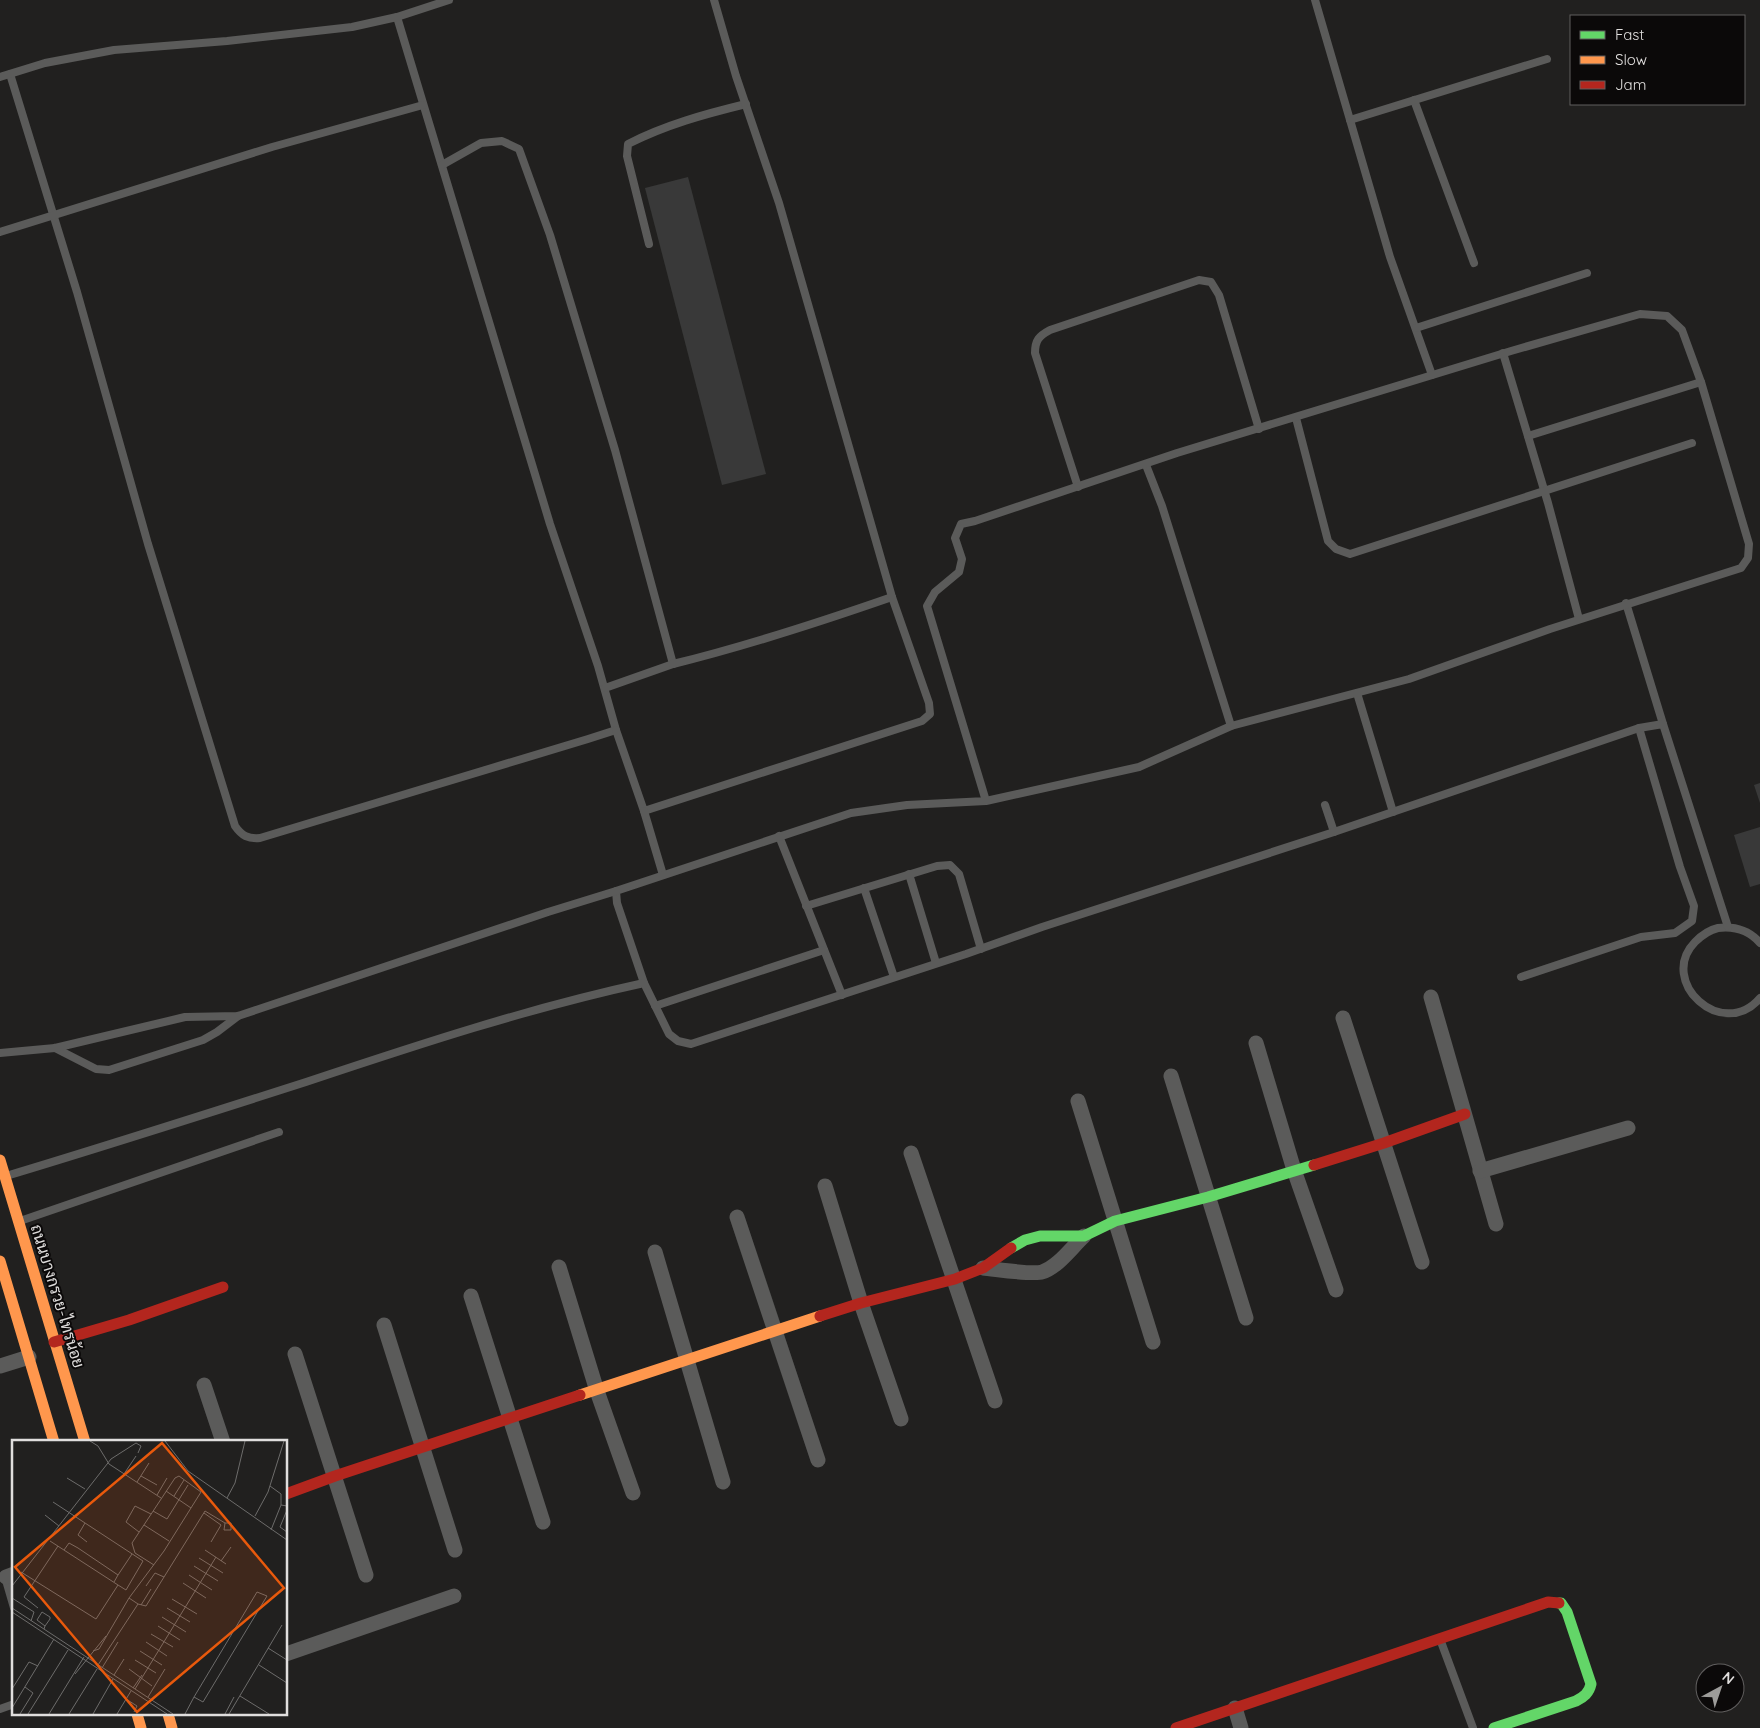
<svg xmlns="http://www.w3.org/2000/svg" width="1760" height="1728" font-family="Quicksand,Sarabun,sans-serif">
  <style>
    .building { fill: #393939 }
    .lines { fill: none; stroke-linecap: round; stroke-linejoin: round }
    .lane { stroke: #5b5b5a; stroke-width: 8 }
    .street { stroke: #5b5b5a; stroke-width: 15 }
    .fast { stroke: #63d668; stroke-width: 11 }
    .slow { stroke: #ff974d; stroke-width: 11 }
    .jam { stroke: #b3261e; stroke-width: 11 }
    .labels { text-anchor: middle; stroke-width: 4; stroke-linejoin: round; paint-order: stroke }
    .street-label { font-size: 16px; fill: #e0dedd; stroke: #0b0909 }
    .inset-road { fill: none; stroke: #6d6c6b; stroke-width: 1 }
    .view { fill: #e8590c; fill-opacity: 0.15; stroke: #e8590c; stroke-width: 2.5 }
    .inset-edge { fill: none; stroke: #e0dedd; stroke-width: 2.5 }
  </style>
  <rect width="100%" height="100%" fill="#21201f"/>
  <!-- building -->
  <g class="building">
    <path d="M 688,177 L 766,474 L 722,485 L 645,188 Z"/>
    <path d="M 1760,783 L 1760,803 L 1754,785 Z"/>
    <path d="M 1760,827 L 1760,884 L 1750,887 L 1734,835 Z"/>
  </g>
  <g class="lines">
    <!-- lane -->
    <g class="lane">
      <path d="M 1315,0 L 1390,257 L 1432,375"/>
      <path d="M 10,74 L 77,292 L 148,544 L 235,826 C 242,836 248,839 260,838 L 588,739 L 616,730 L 598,666 L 550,524 L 397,17"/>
      <path d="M 0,77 L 45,63 L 114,50 L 227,41 L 352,27 L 397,17 L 449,0"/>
      <path d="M 1414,100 L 1474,263"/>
      <path d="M 1350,120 L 1547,59"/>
      <path d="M 442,165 L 481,143 L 502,141 L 519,149 L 550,235 L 615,450 L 673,664 L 605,688"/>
      <path d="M 0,232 L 272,147 L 423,105"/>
      <path d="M 649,244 L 627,156 L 628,144 C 665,125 705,114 746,104"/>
      <path d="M 1416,328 L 1587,273"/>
      <path d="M 1503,353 L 1548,503 L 1579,619"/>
      <path d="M 1296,418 L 1328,541 L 1336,549 L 1350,554 L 1692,443"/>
      <path d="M 1528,436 L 1701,382"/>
      <path d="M 1146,465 L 1162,506 L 1231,726"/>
      <path d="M 1078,487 L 1035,353 C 1035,340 1039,336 1050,330 L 1199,280 L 1211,282 L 1219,295 L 1259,429"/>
      <path d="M 1626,603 L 1663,724"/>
      <path d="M 673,664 C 747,646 820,622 892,597"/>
      <path d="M 1357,693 L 1393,812"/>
      <path d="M 616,730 L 644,811 L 922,721 L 930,714 L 929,703 L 892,597 L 779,203 L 736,76 L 714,0"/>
      <path d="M 1325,805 L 1334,832"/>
      <path d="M 644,811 L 663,875"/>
      <path d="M 779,836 L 842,995"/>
      <path d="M 909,874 L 936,963"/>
      <path d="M 864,888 L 894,977"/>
      <path d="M 806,906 L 937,866 L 950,865 L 959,874 L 981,949"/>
      <path d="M 1760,943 C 1749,930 1735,926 1718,928 C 1709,930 1702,935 1695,942 C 1657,981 1722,1042 1760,998"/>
      <path d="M 1521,977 L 1641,937 L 1675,933 L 1692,921 L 1694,906 L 1680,867 L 1639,728"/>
      <path d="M 644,983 L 617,903 L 616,891 L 851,813 L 907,805 L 986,801 L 1139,767 L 1231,726 L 1409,679 L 1550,629 L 1741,568 L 1748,558 L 1749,544 L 1701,382 L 1682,330 L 1667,316 L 1640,314 L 1511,351 L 1177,453 L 975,521 L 961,524 L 955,538 L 962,559 L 959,572 L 935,592 L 927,606 L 986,801"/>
      <path d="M 655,1006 L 824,950"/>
      <path d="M 55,1048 L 96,1069 L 109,1070 L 203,1040 L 217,1032 L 238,1016"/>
      <path d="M 0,1053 L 55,1048 L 185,1017 L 238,1016 L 548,912 L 616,891"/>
      <path d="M 6,1176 C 106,1146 206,1114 306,1082 C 417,1045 529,1008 644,983 L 669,1034 L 678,1041 L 691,1044 L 966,954 L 1042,927 L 1334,832 L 1639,728 L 1663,724 L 1728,927"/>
      <path d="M 20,1221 L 279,1132"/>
      <path d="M 5,1577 L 14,1608"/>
      <path d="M 1440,1639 L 1473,1728"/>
      <path d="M 0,1709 L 14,1704"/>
    </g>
    <!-- street -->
    <g class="street">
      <path d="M 1431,997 L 1496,1224"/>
      <path d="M 1343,1018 L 1422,1262"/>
      <path d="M 1256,1043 L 1294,1170 L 1336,1290"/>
      <path d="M 1171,1076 L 1246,1318"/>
      <path d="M 1078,1101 L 1153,1342"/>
      <path d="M 911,1153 L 995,1401"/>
      <path d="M 1480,1171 L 1628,1128"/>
      <path d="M 825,1186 L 861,1303 L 901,1419"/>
      <path d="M 737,1217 L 818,1460"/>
      <path d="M 655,1252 L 723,1482"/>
      <path d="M 559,1267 L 597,1391 L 633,1493"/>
      <path d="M 983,1268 C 995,1269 1033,1275 1042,1272 C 1058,1267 1072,1247 1084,1236"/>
      <path d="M 471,1296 L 543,1522"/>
      <path d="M 384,1325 L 455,1550"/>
      <path d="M 295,1354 L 366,1575"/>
      <path d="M 0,1366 L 29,1357"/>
      <path d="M 204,1385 L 223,1442"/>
      <path d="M 6,1577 L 14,1574"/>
      <path d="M 286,1654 L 454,1596"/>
      <path d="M 1235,1708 L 1241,1728"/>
    </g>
    <!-- fast -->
    <g class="fast">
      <path d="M 1011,1248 L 1025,1240 L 1040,1236 L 1084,1236 L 1115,1221 L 1208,1197 L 1314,1165"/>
      <path d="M 1494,1728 L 1576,1701 C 1584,1697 1589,1693 1591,1684 L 1567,1612 L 1561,1603 L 1559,1603"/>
    </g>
    <!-- slow -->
    <g class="slow">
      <path d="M 0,1160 L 85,1442"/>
      <path d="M 0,1261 L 54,1442"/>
      <path d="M 580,1395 L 820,1316"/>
      <path d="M 137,1714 L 141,1728"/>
      <path d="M 168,1714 L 172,1728"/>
    </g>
    <!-- jam -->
    <g class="jam">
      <path d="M 1314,1165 L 1384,1143 L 1465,1114"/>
      <path d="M 820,1316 L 861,1303 L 955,1279 L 983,1268 L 1011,1248"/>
      <path d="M 54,1342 L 129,1320 L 223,1287"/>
      <path d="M 286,1494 L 335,1476 L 580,1395"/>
      <path d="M 1176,1728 L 1548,1602 L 1559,1603"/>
    </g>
  </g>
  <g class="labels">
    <!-- street labels -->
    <g class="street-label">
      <text transform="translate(58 1296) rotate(73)" y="6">ถนนบางกรวย-ไทรน้อย</text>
    </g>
  </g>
  <!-- overview -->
  <g transform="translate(12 1440)">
    <rect width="275" height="275" fill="#21201f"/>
    <path class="inset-road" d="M 78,1 L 86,6 L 97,24M 153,1 L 176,31 L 275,100M 97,24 L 149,58M 112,34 L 124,16M 129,36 L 145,45M 55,38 L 73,49M 125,42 L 137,23M 258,46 L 269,54 L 269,65M 154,51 L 179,68M 145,55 L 155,38M 162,56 L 172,40M 215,58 L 223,43 L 233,1M 41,62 L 131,121 L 114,150 L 106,145M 275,70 L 268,87 L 275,92M 141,71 L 155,79 L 176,45M 192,73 L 209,85 L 199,102M 33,75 L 47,86M 243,76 L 256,52 L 272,1M 73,83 L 66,95 L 75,102M 132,85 L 157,101M 259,90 L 269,65 L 275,66M 127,92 L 114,82 L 123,66 L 139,74M 52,110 L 57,103 L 66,108 L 106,135 L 102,142M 193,110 L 214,124M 187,118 L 211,133M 209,121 L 219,107M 182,126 L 206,141M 9,132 L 84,179 L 106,145 L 38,101M 106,135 L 120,114M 177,135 L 200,150M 171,143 L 194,158M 0,146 L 99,19 L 124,3 L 129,6 L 126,13M 134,146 L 143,133 L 152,137M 0,158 L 22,172 L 19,181M 160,159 L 185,174M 126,164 L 117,158 L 152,111 L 189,52 L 167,36 L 163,38 L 120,103 L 123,113 L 142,125M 129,165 L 139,149M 0,168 L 161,274M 26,168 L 12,157 L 46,106M 155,168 L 178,182M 0,172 L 155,274M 150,177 L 174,192M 146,186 L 168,200M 32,189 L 33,186 L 38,179 L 38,177 L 30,172 L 25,180 L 33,186M 139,194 L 161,207M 134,202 L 155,216M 256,208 L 275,220M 81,211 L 87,209 L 117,158M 128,211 L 150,225M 123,220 L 144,233M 86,225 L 126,164 L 134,166 L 193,71 L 213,83 L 219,83 L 219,90 L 212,90 L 213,83M 247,225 L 275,243M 90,228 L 106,202M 117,229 L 140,246M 63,234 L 94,196M 102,235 L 112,219M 121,248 L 130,235M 0,249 L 17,222 L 26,226M 123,249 L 204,117M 228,256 L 257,274M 136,257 L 153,229M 114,259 L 125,266 L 122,272M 0,268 L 42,199M 8,274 L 21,253 L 13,247M 16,274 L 56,210M 37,274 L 72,217M 57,274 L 85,229M 81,274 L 101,239M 105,274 L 119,251M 173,274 L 182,257 L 245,152 L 255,156 L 191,262 L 182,257M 213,274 L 222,257M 217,274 L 270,185"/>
    <path class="view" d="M 150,3 L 272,148 L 125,272 L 3,127 Z"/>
    <rect width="275" height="275" class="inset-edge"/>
  </g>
  <!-- legend -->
  <rect x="1570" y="15" width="175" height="90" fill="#0b0909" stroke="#605e5e"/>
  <rect x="1580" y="31" width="25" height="8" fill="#63d668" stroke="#605e5e"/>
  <text x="1615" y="40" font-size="15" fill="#e0dedd">Fast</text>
  <rect x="1580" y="56" width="25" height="8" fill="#ff974d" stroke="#605e5e"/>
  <text x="1615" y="65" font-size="15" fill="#e0dedd">Slow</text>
  <rect x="1580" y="81" width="25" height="8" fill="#b3261e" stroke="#605e5e"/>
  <text x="1615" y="90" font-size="15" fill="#e0dedd">Jam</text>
  <!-- north arrow -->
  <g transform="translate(1720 1688) rotate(40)"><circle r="24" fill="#0b0909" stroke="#605e5e"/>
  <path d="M0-4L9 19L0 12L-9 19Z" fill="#9d9c9a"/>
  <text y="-8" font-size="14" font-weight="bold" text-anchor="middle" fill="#e0dedd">N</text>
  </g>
</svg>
